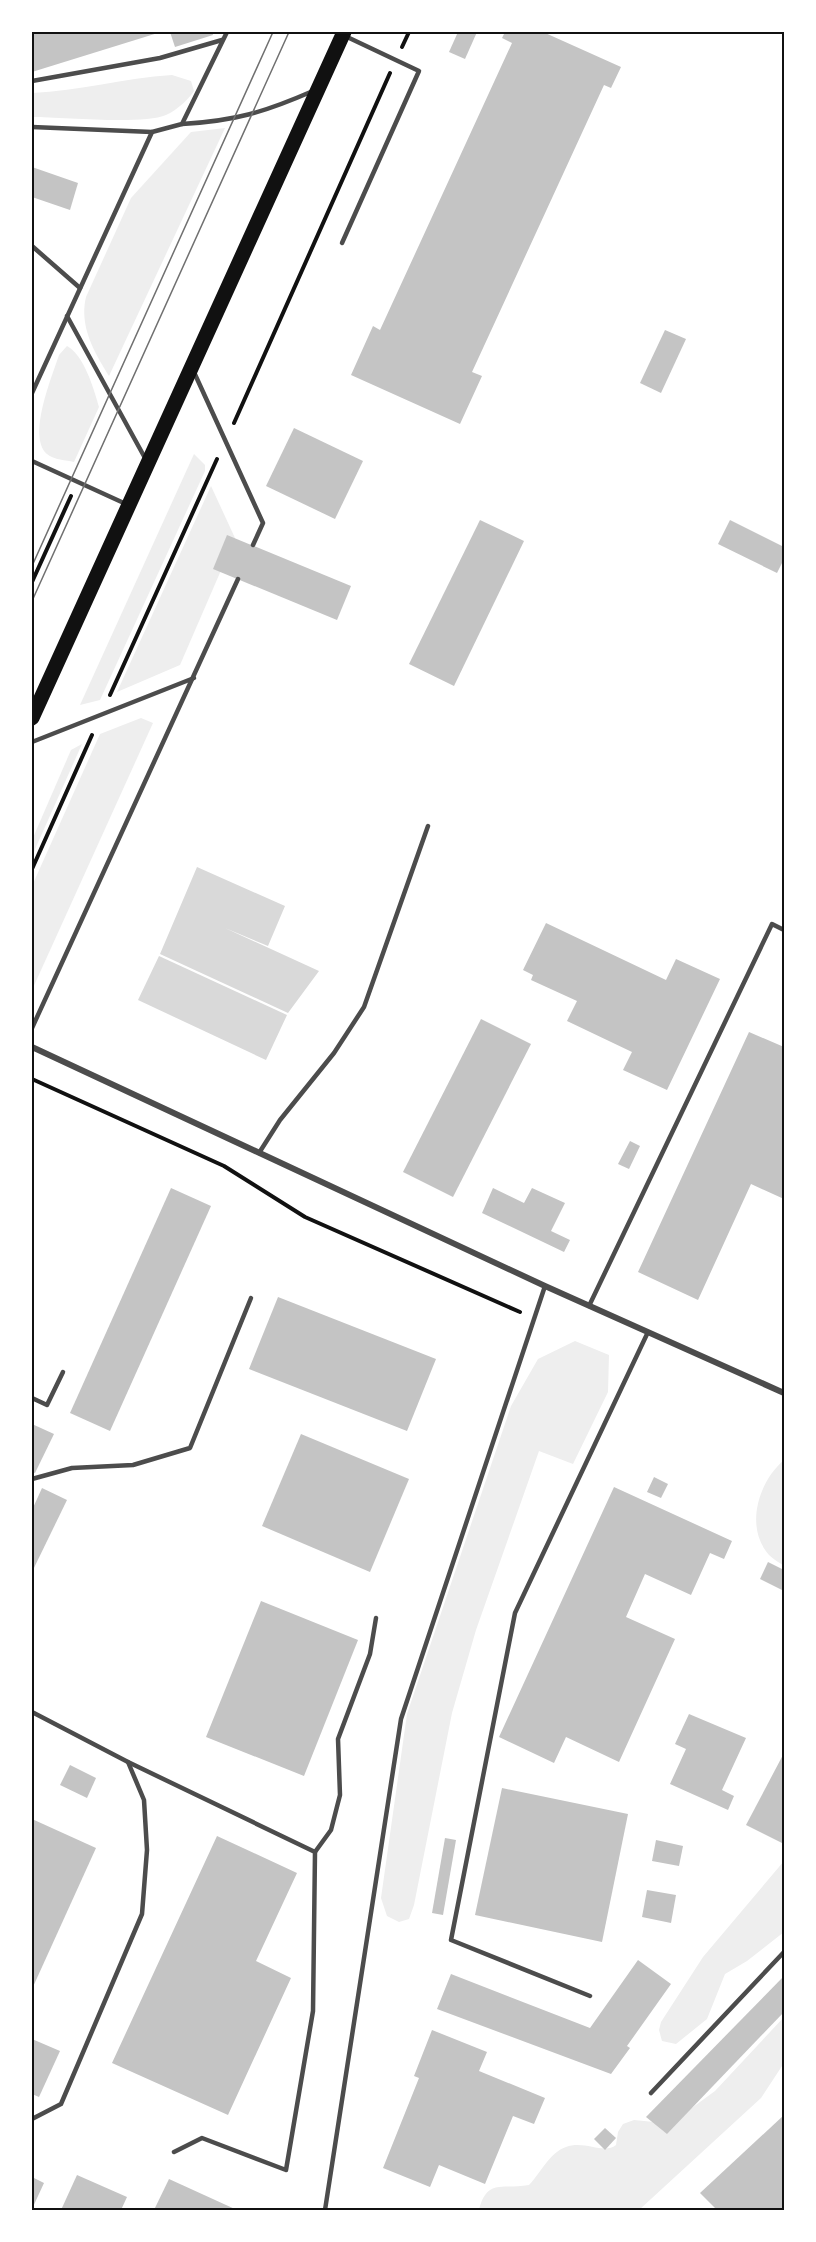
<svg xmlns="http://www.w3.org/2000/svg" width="816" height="2242" font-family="Roboto,sans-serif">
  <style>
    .green { fill: #eee }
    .water { fill: #d9d9d9 }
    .building { fill: #c4c4c4 }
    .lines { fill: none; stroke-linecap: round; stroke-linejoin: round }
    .path { stroke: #111; stroke-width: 4 }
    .service { stroke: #4c4c4c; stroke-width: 4.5 }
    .minor { stroke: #4c4c4c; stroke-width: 6 }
    .primary { stroke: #111; stroke-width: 15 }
    .tram { stroke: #707070; stroke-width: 1.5 }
    .neatline { fill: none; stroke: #111; stroke-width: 2 }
  </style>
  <rect width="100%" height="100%" fill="#fff"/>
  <!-- green -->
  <g class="green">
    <path d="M 172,75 L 191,81 L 194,91 C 188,100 177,110 166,115 C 143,125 61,117 32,117 L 32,93 C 79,91 124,78 172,75 Z"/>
    <path d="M 225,128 L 109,376 C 94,352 79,326 86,297 L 131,198 L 191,132 Z"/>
    <path d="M 67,346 C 84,355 94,389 99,407 L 74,462 C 66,460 54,460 47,454 C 27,436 52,377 59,355 Z"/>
    <path d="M 194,454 L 205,465 L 205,471 L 100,700 L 80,705 Z"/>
    <path d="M 211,486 L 235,538 L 180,665 L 117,692 Z"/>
    <path d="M 141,718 L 153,723 L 32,990 L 32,886 L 100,734 Z"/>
    <path d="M 82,744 L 32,856 L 32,840 L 71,750 Z"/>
    <path d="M 575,1341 L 609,1355 L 608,1392 L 573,1464 L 539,1451 L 476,1630 L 452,1713 L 414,1905 L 409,1919 L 399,1922 L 387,1916 L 381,1898 L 407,1714 L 511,1406 L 538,1359 Z"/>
    <path d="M 784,1460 L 784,1566 C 780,1563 773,1559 769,1555 C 744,1527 759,1481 784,1460 Z"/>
    <path d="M 784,1861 L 784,1932 L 747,1961 L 725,1974 L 707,2019 L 676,2044 L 662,2041 L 659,2030 L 661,2022 L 703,1957 Z"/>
    <path d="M 784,2017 L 784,2063 L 761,2098 L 639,2210 L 479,2210 C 487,2178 502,2190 529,2185 C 541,2173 549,2153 566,2147 C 585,2140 604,2155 616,2145 L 618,2132 L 623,2124 L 634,2120 L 664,2123 L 674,2121 L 715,2091 Z"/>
  </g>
  <!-- water -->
  <g class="water">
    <path d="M 197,867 L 285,906 L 268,946 L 225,928 L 319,971 L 288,1013 L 160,954 Z"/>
    <path d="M 159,956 L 287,1015 L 266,1060 L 138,1000 Z"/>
  </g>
  <!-- building -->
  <g class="building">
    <path d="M 32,32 L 161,32 L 32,72 Z"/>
    <path d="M 170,32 L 212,32 L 213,35 L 175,47 Z"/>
    <path d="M 458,32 L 477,32 L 465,59 L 449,52 Z"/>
    <path d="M 505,32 L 543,32 L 621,67 L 611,88 L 604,85 L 472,372 L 482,376 L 460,424 L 351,375 L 373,326 L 380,330 L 512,43 L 502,38 Z"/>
    <path d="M 32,167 L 78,183 L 70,210 L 32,197 Z"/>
    <path d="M 665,330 L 686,339 L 661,393 L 640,383 Z"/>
    <path d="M 294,428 L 363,461 L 335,519 L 266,486 Z"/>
    <path d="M 480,520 L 524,541 L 454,686 L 409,664 Z"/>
    <path d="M 730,520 L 784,547 L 784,559 L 777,573 L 718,544 Z"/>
    <path d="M 227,535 L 351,586 L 337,620 L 213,569 Z"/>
    <path d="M 546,923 L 666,980 L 676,959 L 720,979 L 667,1090 L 623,1070 L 632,1052 L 567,1021 L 577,1001 L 531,980 L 533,975 L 523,970 Z"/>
    <path d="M 481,1019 L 531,1044 L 453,1197 L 403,1172 Z"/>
    <path d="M 749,1032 L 784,1047 L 784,1199 L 751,1184 L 698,1300 L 638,1272 Z"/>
    <path d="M 630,1141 L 640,1146 L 629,1169 L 618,1164 Z"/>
    <path d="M 171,1188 L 211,1206 L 110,1431 L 70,1413 Z"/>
    <path d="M 493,1188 L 524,1203 L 532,1188 L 565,1203 L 551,1231 L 570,1240 L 564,1252 L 482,1213 Z"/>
    <path d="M 278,1297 L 436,1359 L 407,1431 L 249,1369 Z"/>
    <path d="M 32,1424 L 54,1434 L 35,1473 L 32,1472 Z"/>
    <path d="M 301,1434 L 409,1479 L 370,1572 L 262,1526 Z"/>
    <path d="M 654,1477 L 668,1484 L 661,1498 L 647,1492 Z"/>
    <path d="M 614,1487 L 732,1541 L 724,1559 L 710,1553 L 691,1595 L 645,1574 L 626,1617 L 675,1639 L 619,1762 L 566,1737 L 554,1763 L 499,1737 Z"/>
    <path d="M 42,1488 L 67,1500 L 32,1572 L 32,1510 Z"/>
    <path d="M 768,1562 L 784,1570 L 784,1591 L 760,1579 Z"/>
    <path d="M 261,1601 L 358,1640 L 304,1776 L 206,1737 Z"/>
    <path d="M 689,1714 L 746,1738 L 722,1790 L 734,1796 L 728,1810 L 670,1784 L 686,1749 L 675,1744 Z"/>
    <path d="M 784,1753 L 784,1844 L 746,1825 Z"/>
    <path d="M 70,1765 L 96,1778 L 87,1798 L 60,1785 Z"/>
    <path d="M 502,1788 L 628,1814 L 602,1942 L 475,1915 Z"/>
    <path d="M 32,1819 L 96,1848 L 32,1989 Z"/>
    <path d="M 217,1836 L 297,1873 L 256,1961 L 291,1978 L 228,2115 L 112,2063 Z"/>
    <path d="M 445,1838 L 456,1840 L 443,1915 L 432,1913 Z"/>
    <path d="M 656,1840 L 683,1846 L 679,1866 L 652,1861 Z"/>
    <path d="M 647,1890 L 676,1895 L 671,1923 L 642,1917 Z"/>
    <path d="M 638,1960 L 671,1984 L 627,2046 L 630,2048 L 611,2074 L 437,2009 L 451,1974 L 590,2028 Z"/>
    <path d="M 784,1976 L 784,2012 L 667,2134 L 646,2117 Z"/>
    <path d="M 432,2030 L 487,2052 L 479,2071 L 545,2098 L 534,2124 L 513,2116 L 485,2184 L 439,2165 L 430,2187 L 383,2168 L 419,2078 L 414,2076 Z"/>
    <path d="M 32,2039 L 60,2051 L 39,2097 L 32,2094 Z"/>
    <path d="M 784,2115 L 784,2210 L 717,2210 L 700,2193 Z"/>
    <path d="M 605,2128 L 616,2138 L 605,2150 L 594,2139 Z"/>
    <path d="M 77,2175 L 127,2197 L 121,2210 L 61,2210 Z"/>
    <path d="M 32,2177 L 44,2183 L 32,2209 Z"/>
    <path d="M 169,2179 L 237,2210 L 154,2210 Z"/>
  </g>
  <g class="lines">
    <!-- path -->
    <g class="path">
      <path d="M 402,47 L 409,32"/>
      <path d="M 234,423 L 390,73"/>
      <path d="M 32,582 L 71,496"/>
      <path d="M 110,695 L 217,459"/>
      <path d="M 32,869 L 92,735"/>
      <path d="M 32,1079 L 224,1166 L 305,1217 L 520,1312"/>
    </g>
    <!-- service -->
    <g class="service">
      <path d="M 32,81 L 160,58 L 222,40"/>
      <path d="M 182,124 C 235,121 265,112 313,91"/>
      <path d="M 32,127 L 152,132"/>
      <path d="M 342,243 L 419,71 L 345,36"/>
      <path d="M 32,246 L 80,288"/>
      <path d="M 67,316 L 145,458"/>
      <path d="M 193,370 L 263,523 L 253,545"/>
      <path d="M 32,393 L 152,132 L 182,124 L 227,32"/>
      <path d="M 32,461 L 126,504"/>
      <path d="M 32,742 L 194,678"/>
      <path d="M 32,1028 L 238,579"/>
      <path d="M 259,1153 L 280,1120 L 334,1053 L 364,1007 L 428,826"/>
      <path d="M 589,1306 L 772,924 L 784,930"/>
      <path d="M 32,1398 L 47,1405 L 63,1372"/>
      <path d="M 32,1479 L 72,1468 L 133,1465 L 190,1448 L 251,1298"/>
      <path d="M 32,1712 L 128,1762 L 144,1800 L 147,1850 L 142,1914 L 61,2104 L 32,2119"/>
      <path d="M 128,1762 L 315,1852 L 313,2011 L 286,2170 L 202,2138 L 174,2152"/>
      <path d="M 315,1852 L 331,1830 L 340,1795 L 338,1739 L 370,1654 L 376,1618"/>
      <path d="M 590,1996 L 451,1940 L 515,1613 L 648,1332"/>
      <path d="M 651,2093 L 784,1952"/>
      <path d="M 325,2210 L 401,1719 L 545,1286"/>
    </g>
    <!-- minor -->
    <path class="minor" d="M 32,1047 L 545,1286 L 784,1393"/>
    <!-- primary -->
    <path class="primary" d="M 32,718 L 344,32"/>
    <!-- tram -->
    <g class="tram">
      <path d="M 32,566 L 273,32"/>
      <path d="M 32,601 L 289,32"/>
    </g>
  </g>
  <!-- border -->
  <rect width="816" height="2242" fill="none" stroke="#ffffff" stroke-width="66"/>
  <rect x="33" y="33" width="750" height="2176" class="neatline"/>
</svg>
